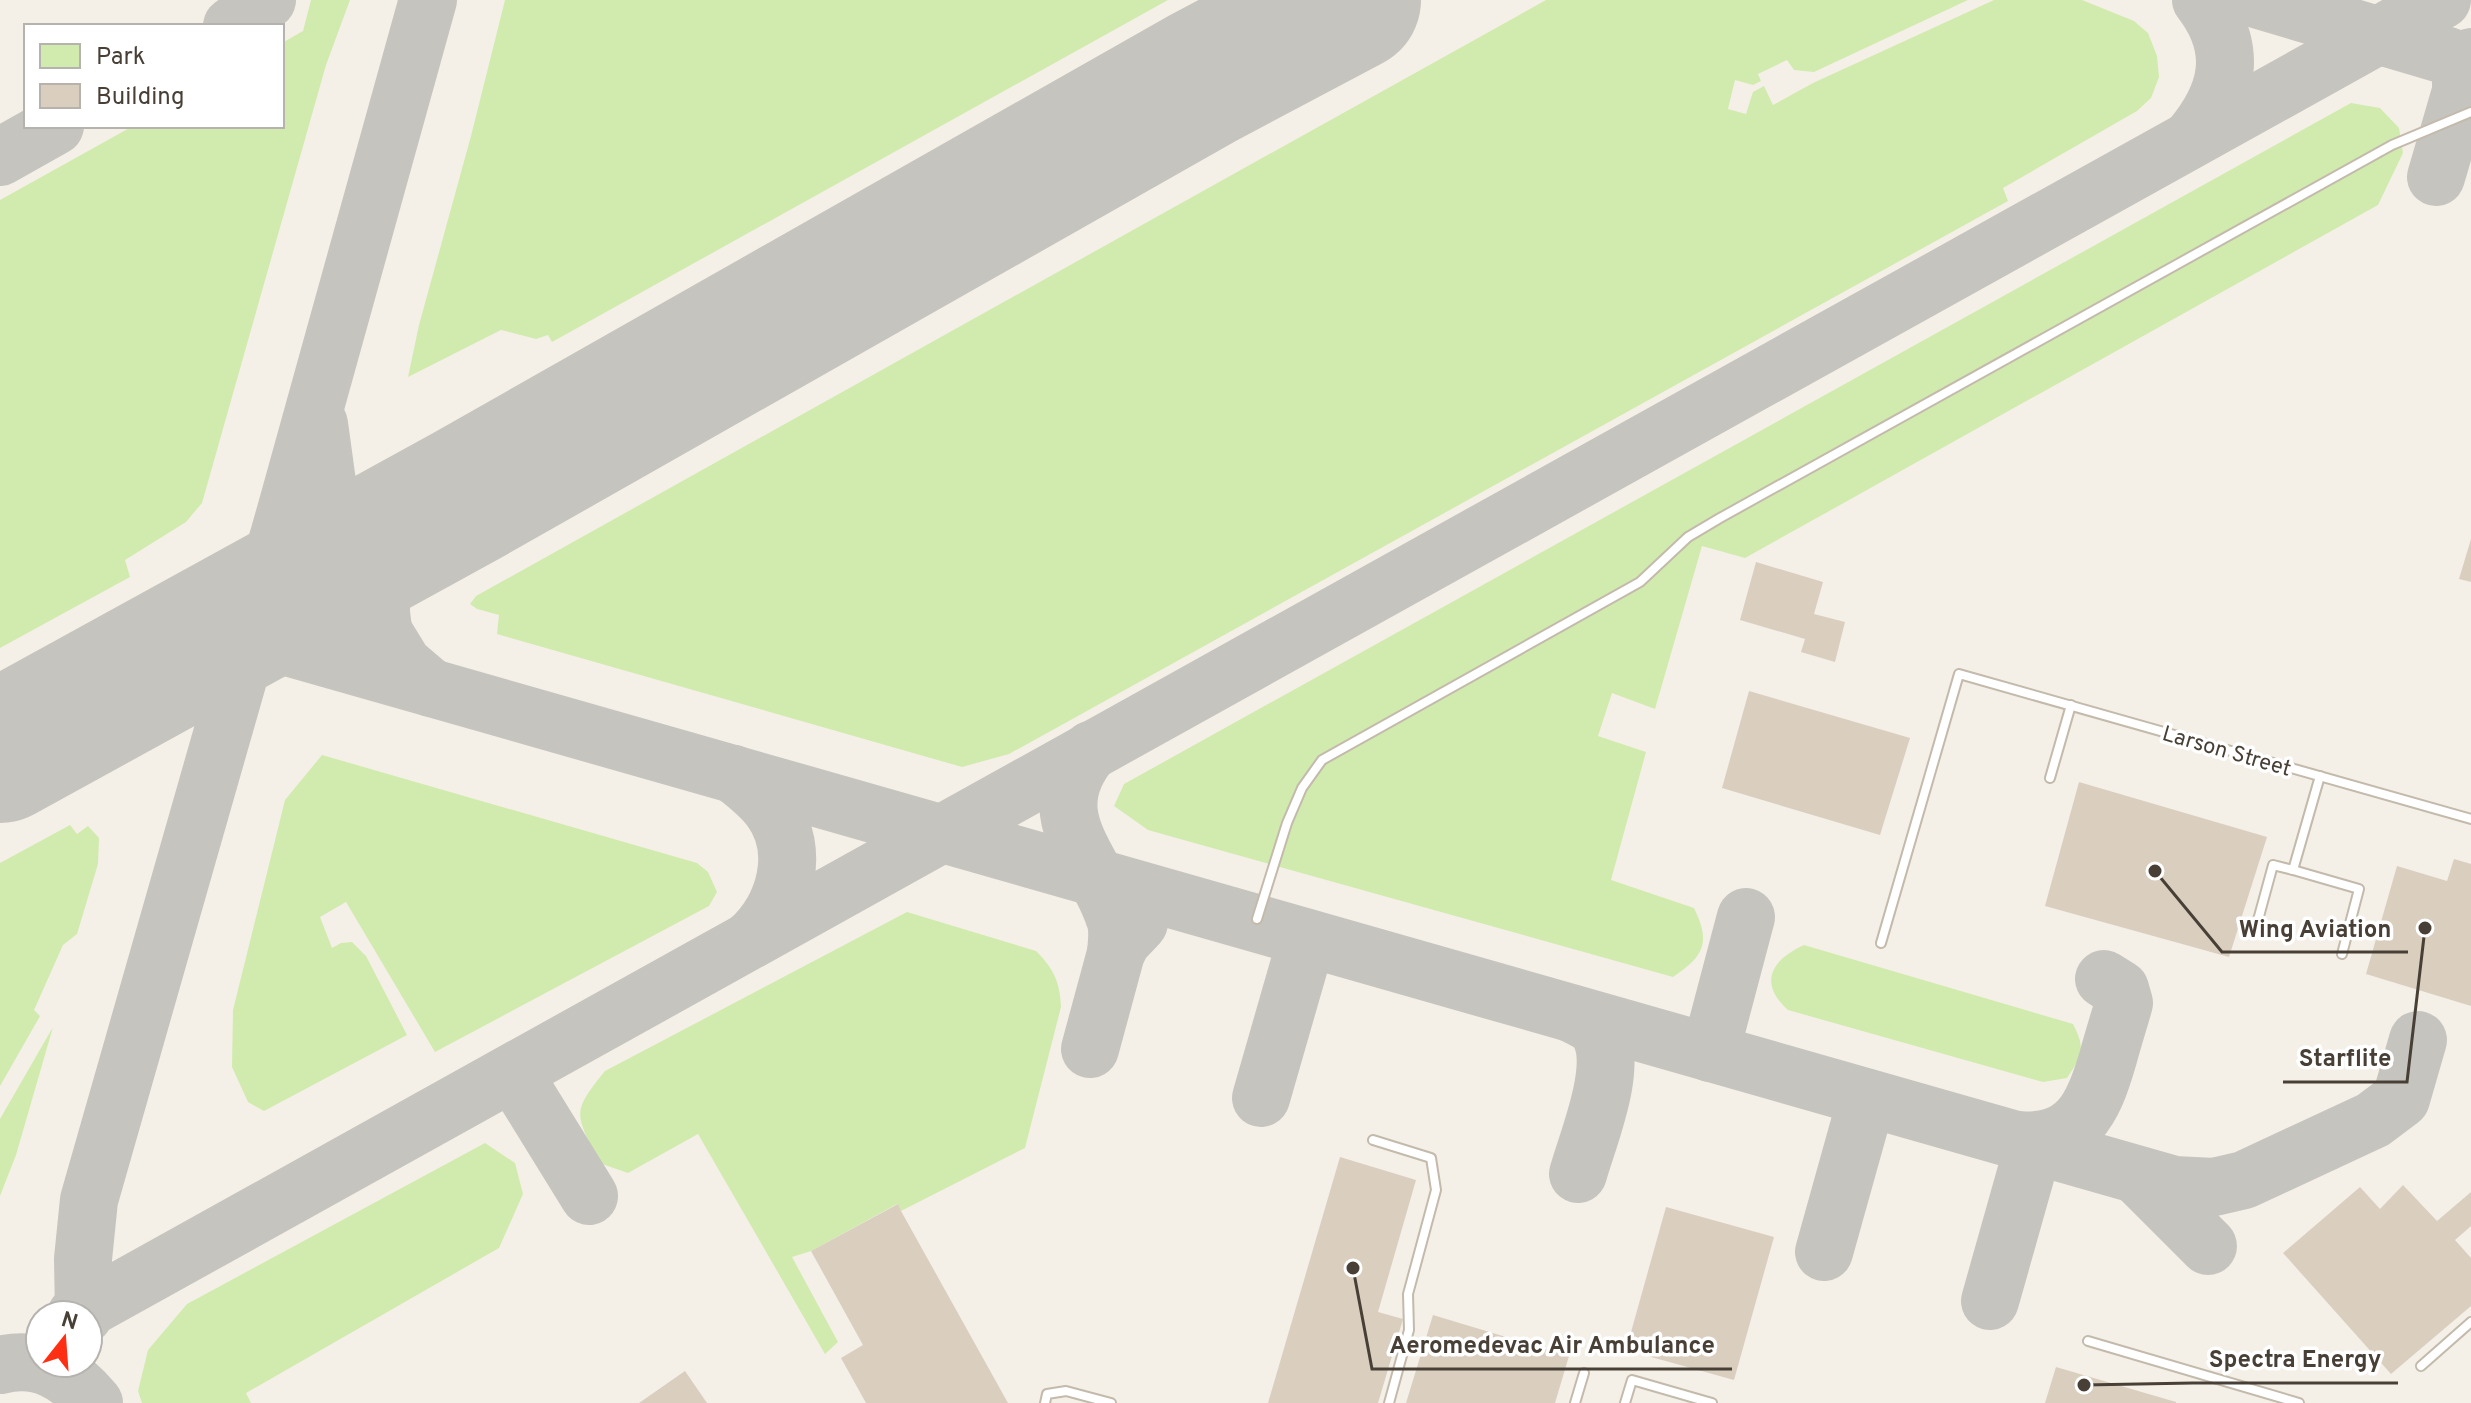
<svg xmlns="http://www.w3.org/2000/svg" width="2471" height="1403" font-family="Overpass,sans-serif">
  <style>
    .green { fill: #d1ebae }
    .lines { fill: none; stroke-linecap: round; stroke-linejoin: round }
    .taxiway { stroke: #c6c4bf; stroke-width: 58 }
    .runway { stroke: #c6c4bf; stroke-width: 142 }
    .building { fill: #dacebf }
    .lane-casing { stroke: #c3baac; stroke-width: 12 }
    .lane { stroke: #fff; stroke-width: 8 }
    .labels { text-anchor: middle; stroke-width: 7; stroke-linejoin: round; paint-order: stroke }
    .street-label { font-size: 22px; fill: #484036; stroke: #fff }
    .leader { fill: none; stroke: #484036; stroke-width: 3 }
    .callout-dot { fill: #484036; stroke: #fff; stroke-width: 3 }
    .callout-label { font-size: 24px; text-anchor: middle; font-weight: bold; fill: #484036; stroke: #fff; stroke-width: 7; stroke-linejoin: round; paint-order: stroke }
  </style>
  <rect width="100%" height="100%" fill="#f4f0e7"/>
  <!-- green -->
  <g class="green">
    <path d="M 311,0 L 350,0 L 326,65 L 202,503 L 186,522 L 125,560 L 130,577 L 0,648 L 0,200 L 133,126 L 282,126 L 282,43 L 303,31 Z"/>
    <path d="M 505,0 L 1168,0 L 552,342 L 548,335 L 536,339 L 501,330 L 408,377 L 419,325 L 471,136 Z"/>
    <path d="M 1546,0 L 1968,0 L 1814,72 L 1794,70 L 1787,60 L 1758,74 L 1761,81 L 1753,85 L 1735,80 L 1728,109 L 1746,114 L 1753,92 L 1764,86 L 1773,105 L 1813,83 L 1994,0 L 2082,0 L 2134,21 L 2148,33 L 2157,56 L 2159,77 L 2151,98 L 2137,111 L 2003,188 L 2008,201 L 1009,754 L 962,767 L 497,634 L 499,615 L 477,609 L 470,604 L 476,596 Z"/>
    <path d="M 2351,103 L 2380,108 L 2399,128 L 2403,153 L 2378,205 L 1745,558 L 1702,546 L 1655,709 L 1612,693 L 1598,736 L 1646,752 L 1611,880 L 1694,908 C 1711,943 1704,956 1673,977 L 1148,830 L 1114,806 L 1124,784 Z"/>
    <path d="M 322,755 L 697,863 L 708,872 L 717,892 L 709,906 L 435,1052 L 346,902 L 320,917 L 332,948 L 341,943 L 352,942 L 366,956 L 407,1035 L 264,1111 L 248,1102 L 232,1067 L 233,1010 L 285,800 Z"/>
    <path d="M 70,825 L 77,834 L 88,826 L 99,838 L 98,864 L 77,934 L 63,945 L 34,1010 L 40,1016 L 0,1086 L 0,863 Z"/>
    <path d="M 907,912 L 1036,951 C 1054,969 1060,982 1061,1007 L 1025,1148 L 901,1211 L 897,1204 L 811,1251 L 792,1257 L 838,1342 L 825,1354 L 698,1134 L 628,1173 L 599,1163 C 577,1114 569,1115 605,1071 Z"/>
    <path d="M 1804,945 L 2073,1024 C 2086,1049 2082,1056 2067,1078 L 2043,1082 L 1788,1010 C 1758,983 1771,960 1804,945 Z"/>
    <path d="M 53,1027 L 16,1155 L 0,1196 L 0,1119 Z"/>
    <path d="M 485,1143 L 515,1163 L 523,1194 L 499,1248 L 246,1393 L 251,1403 L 142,1403 L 138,1391 L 148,1350 L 187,1304 Z"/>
  </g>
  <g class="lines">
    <!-- taxiway -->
    <g class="taxiway">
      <path d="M 2259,0 L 2448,56 L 2461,69 L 2461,90"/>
      <path d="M 232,26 L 267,0"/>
      <path d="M 1203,78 L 1308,0"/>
      <path d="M 2191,139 C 2229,94 2239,49 2201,0"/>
      <path d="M 0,157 L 55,126"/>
      <path d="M 2436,177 L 2471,57"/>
      <path d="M 319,424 L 329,497 L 359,582 L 384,633 L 403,664 L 431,688"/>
      <path d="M 383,629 C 371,550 405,531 466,496"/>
      <path d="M 170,658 C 204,645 234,633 270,642 L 2174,1185 L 2214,1187 L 2244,1180 L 2373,1120 L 2401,1099 L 2418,1040"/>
      <path d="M 1091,750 C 1037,815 1094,856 1114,916 C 1119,927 1117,941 1116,953"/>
      <path d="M 734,774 C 747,785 761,795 771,809 C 802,851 785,908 750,940"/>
      <path d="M 1573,1014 C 1583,1019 1593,1023 1599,1032 C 1619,1067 1588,1138 1578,1174"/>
      <path d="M 1090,1049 L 1116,953 L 1122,941 L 1139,923"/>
      <path d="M 1710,1053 L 1746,917"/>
      <path d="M 513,1073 L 589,1196"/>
      <path d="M 1261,1098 L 1307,938"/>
      <path d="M 2015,1140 C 2077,1145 2093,1110 2108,1058 C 2113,1039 2119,1021 2124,1003 L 2120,989 L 2104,979"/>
      <path d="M 2137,1175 L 2208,1246"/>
      <path d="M 1824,1252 L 1867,1098"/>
      <path d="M 1990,1301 L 2034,1145"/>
      <path d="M 76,1315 L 2442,0"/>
      <path d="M 84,1315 L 83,1259 L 89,1200 L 286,511 L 428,0"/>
      <path d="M 0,1365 C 40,1355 69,1373 94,1403"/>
    </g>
    <!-- runway -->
    <path class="runway" d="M 0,752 L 466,496 L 1203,78 L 1350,0"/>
  </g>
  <!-- building -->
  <g class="building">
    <path d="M 2471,539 L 2471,582 L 2459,579 Z"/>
    <path d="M 1756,562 L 1823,582 L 1814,614 L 1845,622 L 1835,662 L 1801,652 L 1805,639 L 1740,620 Z"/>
    <path d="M 1749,691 L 1910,738 L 1880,835 L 1722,788 Z"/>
    <path d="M 2079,782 L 2267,837 L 2229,957 L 2045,906 Z"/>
    <path d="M 2454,859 L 2471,864 L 2471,1006 L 2366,974 L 2397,866 L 2447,881 Z"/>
    <path d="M 1340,1157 L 1416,1180 L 1378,1312 L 1403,1319 L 1378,1403 L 1268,1403 Z"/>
    <path d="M 2403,1185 L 2437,1221 L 2471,1192 L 2471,1226 L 2455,1240 L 2471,1258 L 2471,1306 L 2391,1374 L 2283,1253 L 2360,1187 L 2380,1209 Z"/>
    <path d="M 898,1204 L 901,1211 L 1008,1403 L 866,1403 L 841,1358 L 863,1345 L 811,1251 Z"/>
    <path d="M 1666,1207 L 1774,1237 L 1734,1380 L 1626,1350 Z"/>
    <path d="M 1433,1315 L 1569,1356 L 1555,1403 L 1406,1403 Z"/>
    <path d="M 2056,1367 L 2176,1402 L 2176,1403 L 2045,1403 Z"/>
    <path d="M 685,1371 L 707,1403 L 639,1403 Z"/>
  </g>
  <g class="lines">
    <defs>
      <g id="lane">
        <path d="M 2050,778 L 2071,705"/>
        <path d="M 2293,870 L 2359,889 L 2342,954"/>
        <path d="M 1257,919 L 1287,823 L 1302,788 L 1322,760 L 1640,582 L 1688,537 L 1720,518 L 2392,145 L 2471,112"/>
        <path d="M 2255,931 L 2273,865 L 2293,870 L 2320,776"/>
        <path d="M 1881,943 L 1959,674 L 2471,819"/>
        <path d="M 1373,1140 L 1431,1158 L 1436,1190 L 1408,1294 L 1409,1330 L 1389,1403"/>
        <path d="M 2088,1341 L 2299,1403"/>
        <path d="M 2421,1366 L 2471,1322"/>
        <path d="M 1045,1403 L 1047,1394 L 1066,1391 L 1111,1403"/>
        <path d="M 1575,1403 L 1584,1373"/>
        <path d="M 1625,1403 L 1632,1380 L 1712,1403"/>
      </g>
    </defs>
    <!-- lane casing -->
    <use href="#lane" class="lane-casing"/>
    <!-- lane -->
    <use href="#lane" class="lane"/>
  </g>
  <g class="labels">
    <!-- street labels -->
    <g class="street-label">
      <text transform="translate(2227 750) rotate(16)" y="8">Larson Street</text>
    </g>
  </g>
  <!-- callouts -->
  <path class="leader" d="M2155 871L2222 952H2408M2425 928L2407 1082H2283M1353 1268L1372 1369H1732M2084 1385L2193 1383H2398"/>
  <g class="callout-dot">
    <circle cx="2155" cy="871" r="8"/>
    <circle cx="2425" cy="928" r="8"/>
    <circle cx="1353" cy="1268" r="8"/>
    <circle cx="2084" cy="1385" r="8"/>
  </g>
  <g class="callout-label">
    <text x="2315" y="937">Wing Aviation</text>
    <text x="2345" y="1066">Starflite</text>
    <text x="1552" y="1353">Aeromedevac Air Ambulance</text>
    <text x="2295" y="1367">Spectra Energy</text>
  </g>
  <!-- legend -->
  <rect x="24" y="24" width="260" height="104" fill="#ffffff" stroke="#b6b3af" stroke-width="2"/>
  <rect x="40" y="44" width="40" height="24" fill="#d1ebae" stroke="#b6b3af" stroke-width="2"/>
  <text x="96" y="64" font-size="24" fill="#484036">Park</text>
  <rect x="40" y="84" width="40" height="24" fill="#dacebf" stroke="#b6b3af" stroke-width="2"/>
  <text x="96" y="104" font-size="24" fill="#484036">Building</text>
  <!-- north arrow -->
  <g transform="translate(64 1339) rotate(17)"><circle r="38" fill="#ffffff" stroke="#b6b3af" stroke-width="2"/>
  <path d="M0-6L14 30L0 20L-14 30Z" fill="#ff2f14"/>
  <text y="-12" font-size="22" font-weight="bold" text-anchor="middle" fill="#484036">N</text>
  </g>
</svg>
